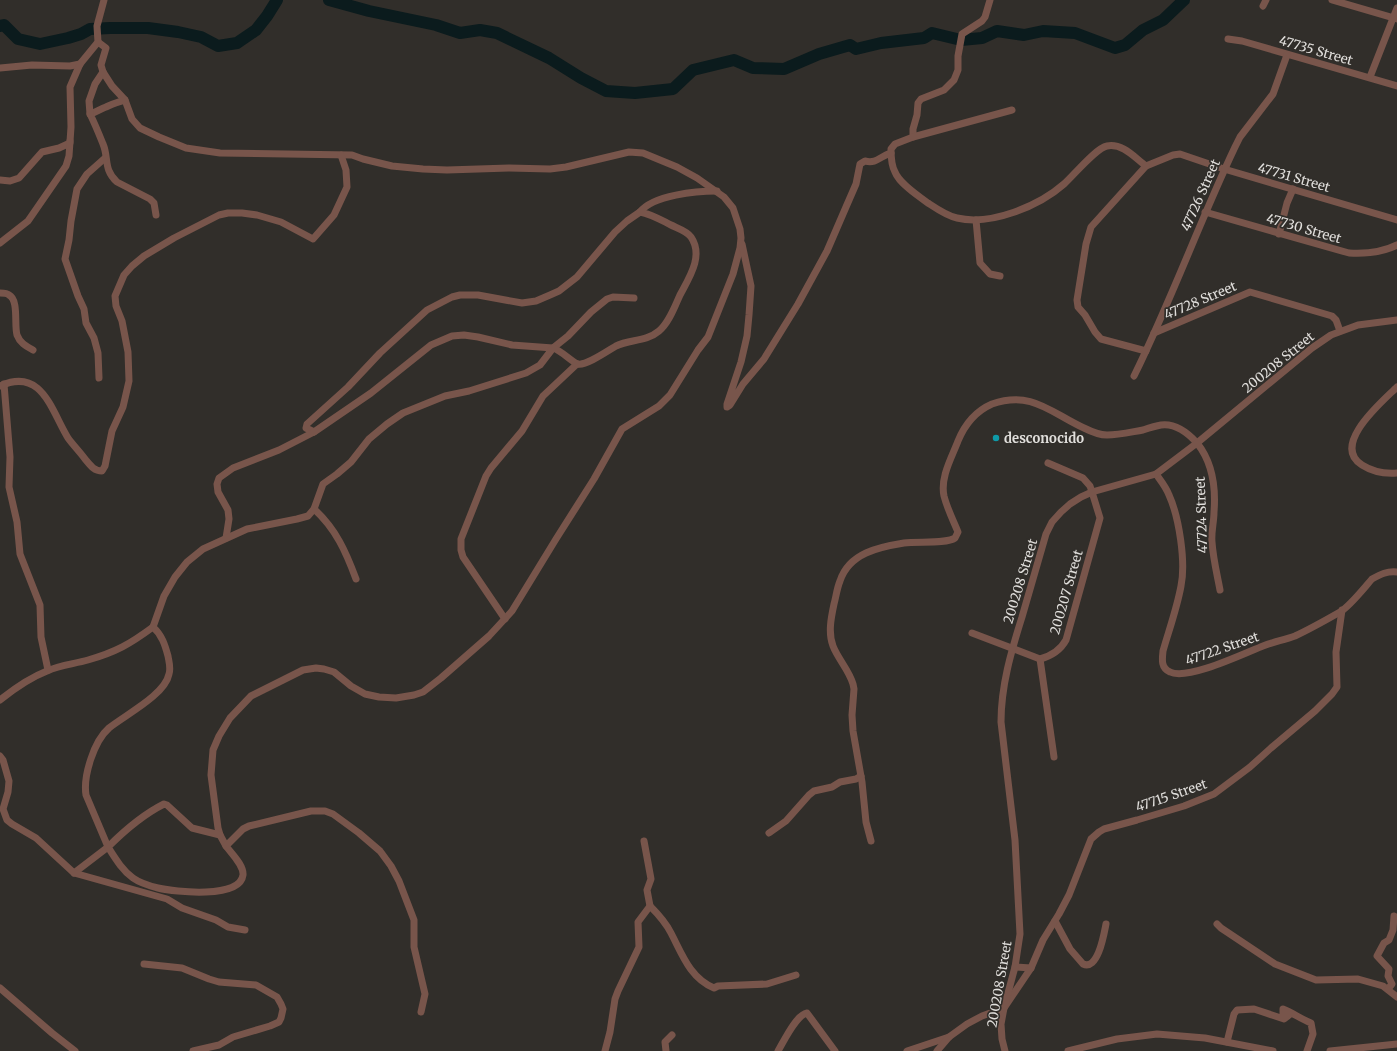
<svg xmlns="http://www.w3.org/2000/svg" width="1397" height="1051" font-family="Merriweather,serif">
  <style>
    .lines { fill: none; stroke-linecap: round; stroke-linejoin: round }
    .river { stroke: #0b1b1d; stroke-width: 12 }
    .minor { stroke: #78554b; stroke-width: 7 }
    .culture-dot { fill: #0f9aa8; stroke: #312e2a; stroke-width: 1.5 }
    .labels { text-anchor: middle; stroke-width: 3.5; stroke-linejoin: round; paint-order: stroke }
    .street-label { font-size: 13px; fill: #e0dedb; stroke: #312e2a }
    .poi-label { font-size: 13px; font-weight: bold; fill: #e0dedb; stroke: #312e2a; text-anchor: start }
  </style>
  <rect width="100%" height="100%" fill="#312e2a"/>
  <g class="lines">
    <!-- river -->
    <g class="river">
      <path d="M 329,0 L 369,11 L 436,25 L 460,33 L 480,30 L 497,33 L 549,58 L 581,78 L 606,91 L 635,93 L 673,89 L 693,70 L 734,60 L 753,68 L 784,69 L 819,54 L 850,45 L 856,49 L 881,43 L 924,38 L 932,33 L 961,40 L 982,38 L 997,31 L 1024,35 L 1043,31 L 1075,33 L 1115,48 L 1125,45 L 1143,30 L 1163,20 L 1184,0"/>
      <path d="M 0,26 L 4,25 L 18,39 L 40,44 L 68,38 L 81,34 L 90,29 L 110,28 L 148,28 L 178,32 L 201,37 L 218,46 L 237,43 L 256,30 L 267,16 L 277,0"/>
    </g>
    <!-- minor -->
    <g class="minor">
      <path d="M 990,0 L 985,17 L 982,21 L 962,34 L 958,56 L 958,70 L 954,80 L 944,90 L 921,99 L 918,103 L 917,115 L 913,129 L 913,137 L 895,144 L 891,149 C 891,156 891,165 895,172 C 899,183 918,196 928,203 C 937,209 947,216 957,218 C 991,226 1039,206 1064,184 C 1074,175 1096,148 1107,146 C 1123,143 1135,158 1146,166 L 1173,155 L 1180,154 L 1224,169 L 1397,220"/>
      <path d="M 1332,0 L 1397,19"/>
      <path d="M 1263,6 L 1266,0"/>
      <path d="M 1228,39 L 1242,41 L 1397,86"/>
      <path d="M 98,42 L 106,48 L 101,65 L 103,72 L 112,86 L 125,100 L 132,119 L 140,128 L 159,137 L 186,148 L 220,153 L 352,155 L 363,159 L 392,166 L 423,169 L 447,170 L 509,168 L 550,169 L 566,167 L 629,152 L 643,153 L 677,167 L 697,178 L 724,197 L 733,208 L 740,229 L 741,238 L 740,248 L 733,274 L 708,337 L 698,350 L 670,395 L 659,406 L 622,429 L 594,479 L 556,539 L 512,611 L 489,636 L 441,678 L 423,692 L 414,695 L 396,698 L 379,697 L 365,694 L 351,686 L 334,672 L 324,669 L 316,668 L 303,670 L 251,696 L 230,718 L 219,736 L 213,750 L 211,775 L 218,828 L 220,835 L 226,846"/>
      <path d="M 0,68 L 32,65 L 70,66 L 80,64"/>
      <path d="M 1370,77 L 1397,8"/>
      <path d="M 125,100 C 119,102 112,104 106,107 C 100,109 97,112 90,114 C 95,124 99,134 103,144 C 109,158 103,169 117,182 L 150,199 L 154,203 L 156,215"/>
      <path d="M 90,114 L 89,101 L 95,84 L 103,72"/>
      <path d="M 913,137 L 1012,110"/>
      <path d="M 0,180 L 10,181 L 19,178 L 42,152 L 59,148 L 70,143 L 70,141"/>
      <path d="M 1205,212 L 1349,253 C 1366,254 1381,253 1397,245"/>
      <path d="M 976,220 L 980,263 L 990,274 L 1000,276"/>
      <path d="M 1279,234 L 1287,203 L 1293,189"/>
      <path d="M 0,243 L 28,221 L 66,166 L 69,156 L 71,127 L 70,87 L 80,64 L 98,42 L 97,26 L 104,0"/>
      <path d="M 742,244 L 751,286 L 749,315 L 747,336 L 741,362 L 727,404 L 727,407 L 730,405 L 743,384 L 764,359 L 798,304 L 827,251 L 846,207 L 856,184 L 860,164 L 865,161 C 877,164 880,156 891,153"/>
      <path d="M 0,293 C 3,293 7,293 9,295 C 19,300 14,325 17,335 C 20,343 26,346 33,350"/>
      <path d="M 1154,333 L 1250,292 L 1332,316 L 1336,320 L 1340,331"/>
      <path d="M 1146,351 L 1101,339 L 1095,332 L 1085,315 L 1078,307 L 1077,300 L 1086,244 L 1091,227 L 1146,166"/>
      <path d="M 1134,376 C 1171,301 1199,223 1235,147 L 1240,137 L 1273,94 L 1287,55"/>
      <path d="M 99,378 L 98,353 L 94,338 L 86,323 L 84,309 L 78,296 L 65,259 L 69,240 L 71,221 L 77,189 L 87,174 L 105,158"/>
      <path d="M 4,384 L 10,457 L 9,487 L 17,522 L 20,554 L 40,605 L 41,637 L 48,670"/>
      <path d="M 0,386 C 42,367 51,410 68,438 C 73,445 80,452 85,459 C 90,465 94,471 102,471 L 105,466 L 112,431 L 123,407 L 129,381 L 128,352 L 122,321 L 116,306 L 115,296 L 124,275 L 132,266 L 144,256 L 174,238 L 219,215 L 228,213 L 242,213 L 257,215 L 281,222 L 313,239 L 334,215 L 347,187 L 346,170 L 341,155"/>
      <path d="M 1397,387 C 1383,401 1330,445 1362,465 C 1373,472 1384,474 1397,473"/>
      <path d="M 314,432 L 306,428 L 307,424 L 348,387 L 380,353 L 427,310 L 452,297 L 460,295 L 478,295 L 522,303 L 536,301 L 550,295 L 559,291 L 577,277 L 615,232 L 627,221 L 640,212"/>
      <path d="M 1156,474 C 1161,481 1166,487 1169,495 C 1179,517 1186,562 1181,586 C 1177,608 1169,630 1163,651 C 1162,660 1161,668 1170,672 C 1187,681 1245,653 1263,646 C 1273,642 1284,640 1295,636 C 1310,629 1326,620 1340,612 C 1350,606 1364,588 1372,579 C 1381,574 1387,571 1397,572"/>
      <path d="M 314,509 C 336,529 346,552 356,579"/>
      <path d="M 226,538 L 229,519 L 228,510 L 218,492 L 217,484 L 219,478 L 233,468 L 279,450 L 314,432 L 371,393 L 431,345 L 452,336 L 464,335 L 478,337 L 512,345 L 553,348 L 568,336 L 591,312 L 607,299 L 613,297 L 634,298"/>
      <path d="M 505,619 L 463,557 L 461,550 L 461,539 L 486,476 L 491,468 L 522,431 L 543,396 L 577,364"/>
      <path d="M 153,627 L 164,596 L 175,577 L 187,562 L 203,549 L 247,529 L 297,519 L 308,516 L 314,509 L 323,484 L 337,474 L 351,462 L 369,439 L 387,424 L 403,413 L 445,396 L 469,391 L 526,373 L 540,365 L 553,348 C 562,351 572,362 578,364 C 586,366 609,350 616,346 C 630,339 646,342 659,331 C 669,323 675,306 680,295 C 689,278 704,256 691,237 C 687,231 677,228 671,225 C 661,220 651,214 640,212 C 653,195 697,191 717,191"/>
      <path d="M 972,633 L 1040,659 C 1051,656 1060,651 1066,640 L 1100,518 L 1092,492 L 1090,486 L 1083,478 L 1048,463"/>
      <path d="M 1040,659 L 1054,757"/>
      <path d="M 0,700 C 15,688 29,678 47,671 C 60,665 74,664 88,660 C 116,652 130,644 153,627 C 162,635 165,645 168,656 C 169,662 171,668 169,674 C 165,695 125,715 109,728 C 94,741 83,776 86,795 L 108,847 L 74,873"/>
      <path d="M 0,756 L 3,760 L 9,781 L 8,792 L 3,809 L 7,820 L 12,824 L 36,838 L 74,873 L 167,899 L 182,908 L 216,920 L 228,927 L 245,930"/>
      <path d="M 769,833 L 786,821 L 809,795 L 814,791 L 832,787 L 840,782 L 856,779 L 861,776"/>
      <path d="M 220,835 L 192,828 L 167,805 L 164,804 C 142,815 125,830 108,847 C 115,858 122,870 133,878 C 140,883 150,886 158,888 C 175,892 240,899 243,875 C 244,865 231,853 226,846 L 243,829 L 249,826 L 311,811 L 325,811 L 333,814 L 359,833 L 380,851 L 391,866 L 399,881 L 414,920 L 414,947 L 425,994 L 421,1012"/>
      <path d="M 871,841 L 866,822 L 862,782 L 853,731 L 852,715 L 854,689 L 853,684 C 849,670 838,659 833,646 C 828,633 831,618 834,604 C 836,597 837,588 840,581 C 849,553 879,547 904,543 C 917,541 946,544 955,538 L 958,532 C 953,520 947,508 944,496 C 940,477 952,457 958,441 C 965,424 976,411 992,404 C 1032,390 1051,413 1084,428 C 1092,432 1099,435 1107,435 C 1119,435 1131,432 1143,430 C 1149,428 1155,426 1161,425 C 1176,423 1188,433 1197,443 C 1213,463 1216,487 1214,512 C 1214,522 1211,532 1212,542 C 1213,558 1217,574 1220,590"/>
      <path d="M 650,906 C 658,914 666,923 671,933 C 682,954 690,978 714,988 L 718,986 L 767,984 L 796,975"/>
      <path d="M 1055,921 L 1070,949 L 1083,964 C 1098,971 1104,934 1106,924"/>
      <path d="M 1217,924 L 1221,928 L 1275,964 L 1316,980 L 1358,979 L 1383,986 L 1397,997"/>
      <path d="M 144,964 L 182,968 L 209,979 L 219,982 L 256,985 L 277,997 L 281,1004 L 283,1009 L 281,1018 L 279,1022 L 270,1026 L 233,1037 L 219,1045 L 193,1051"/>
      <path d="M 1015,967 L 1031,968"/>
      <path d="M 0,988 L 52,1033 L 75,1051"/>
      <path d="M 1388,989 L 1392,984 L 1388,976 L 1389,969 L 1377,956 L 1384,943 L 1389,940 L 1393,930 L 1394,916"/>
      <path d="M 1227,1042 L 1234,1014 L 1237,1010 L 1254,1009 L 1284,1019 L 1288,1016 L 1283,1015 L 1283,1009 C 1293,1013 1301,1019 1311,1023 L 1313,1034 L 1307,1051"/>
      <path d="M 605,1051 L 610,1032 L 615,999 L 618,991 L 639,947 L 638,922 L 650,906 L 647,890 L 651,879 L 644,841"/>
      <path d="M 666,1051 L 665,1042 L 672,1035"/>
      <path d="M 778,1051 C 784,1041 796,1015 807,1013 L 835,1051"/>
      <path d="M 907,1051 L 949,1037"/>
      <path d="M 937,1051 L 949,1037 L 967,1024 L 982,1016 L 1004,1008 L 1031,968 L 1043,940 L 1059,914 L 1069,895 L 1091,839 L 1099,832 L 1104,829 L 1137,820 L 1184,806 L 1214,794 L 1250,767 L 1271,748 L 1315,711 L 1332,694 L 1337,687 L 1336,652 L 1342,610"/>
      <path d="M 1005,1051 L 1002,1039 L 1001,1024 L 1004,1008 L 1015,967 L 1020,934 L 1015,840 L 1001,722 C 1001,686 1011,652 1022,617 C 1030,589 1038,562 1046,534 L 1052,522 L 1061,512 L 1070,504 L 1081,497 L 1092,492 L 1156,474 L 1197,443 L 1312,348 L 1331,335 L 1358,325 L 1397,320"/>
      <path d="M 1068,1051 L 1117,1039 L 1157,1034 L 1205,1038 L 1273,1051"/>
      <path d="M 1330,1051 L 1397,1044"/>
    </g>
  </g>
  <!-- markers -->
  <circle class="culture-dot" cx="996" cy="438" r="4"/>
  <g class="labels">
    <!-- street labels -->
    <g class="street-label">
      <text transform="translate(1316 50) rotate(16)" y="5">47735 Street</text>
      <text transform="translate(1294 177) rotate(16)" y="5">47731 Street</text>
      <text transform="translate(1200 195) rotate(-66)" y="5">47726 Street</text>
      <text transform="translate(1304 228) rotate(16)" y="5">47730 Street</text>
      <text transform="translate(1200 300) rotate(-23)" y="5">47728 Street</text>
      <text transform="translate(1278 362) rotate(-39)" y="5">200208 Street</text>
      <text transform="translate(1201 515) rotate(-92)" y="5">47724 Street</text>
      <text transform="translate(1020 581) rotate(-73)" y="5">200208 Street</text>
      <text transform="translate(1066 592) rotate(-74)" y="5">200207 Street</text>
      <text transform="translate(1222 648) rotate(-19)" y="5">47722 Street</text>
      <text transform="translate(1171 795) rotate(-19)" y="5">47715 Street</text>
      <text transform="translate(999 984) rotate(-80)" y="5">200208 Street</text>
    </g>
    <!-- poi labels -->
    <g class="poi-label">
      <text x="1004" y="443">desconocido</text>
    </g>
  </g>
</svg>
